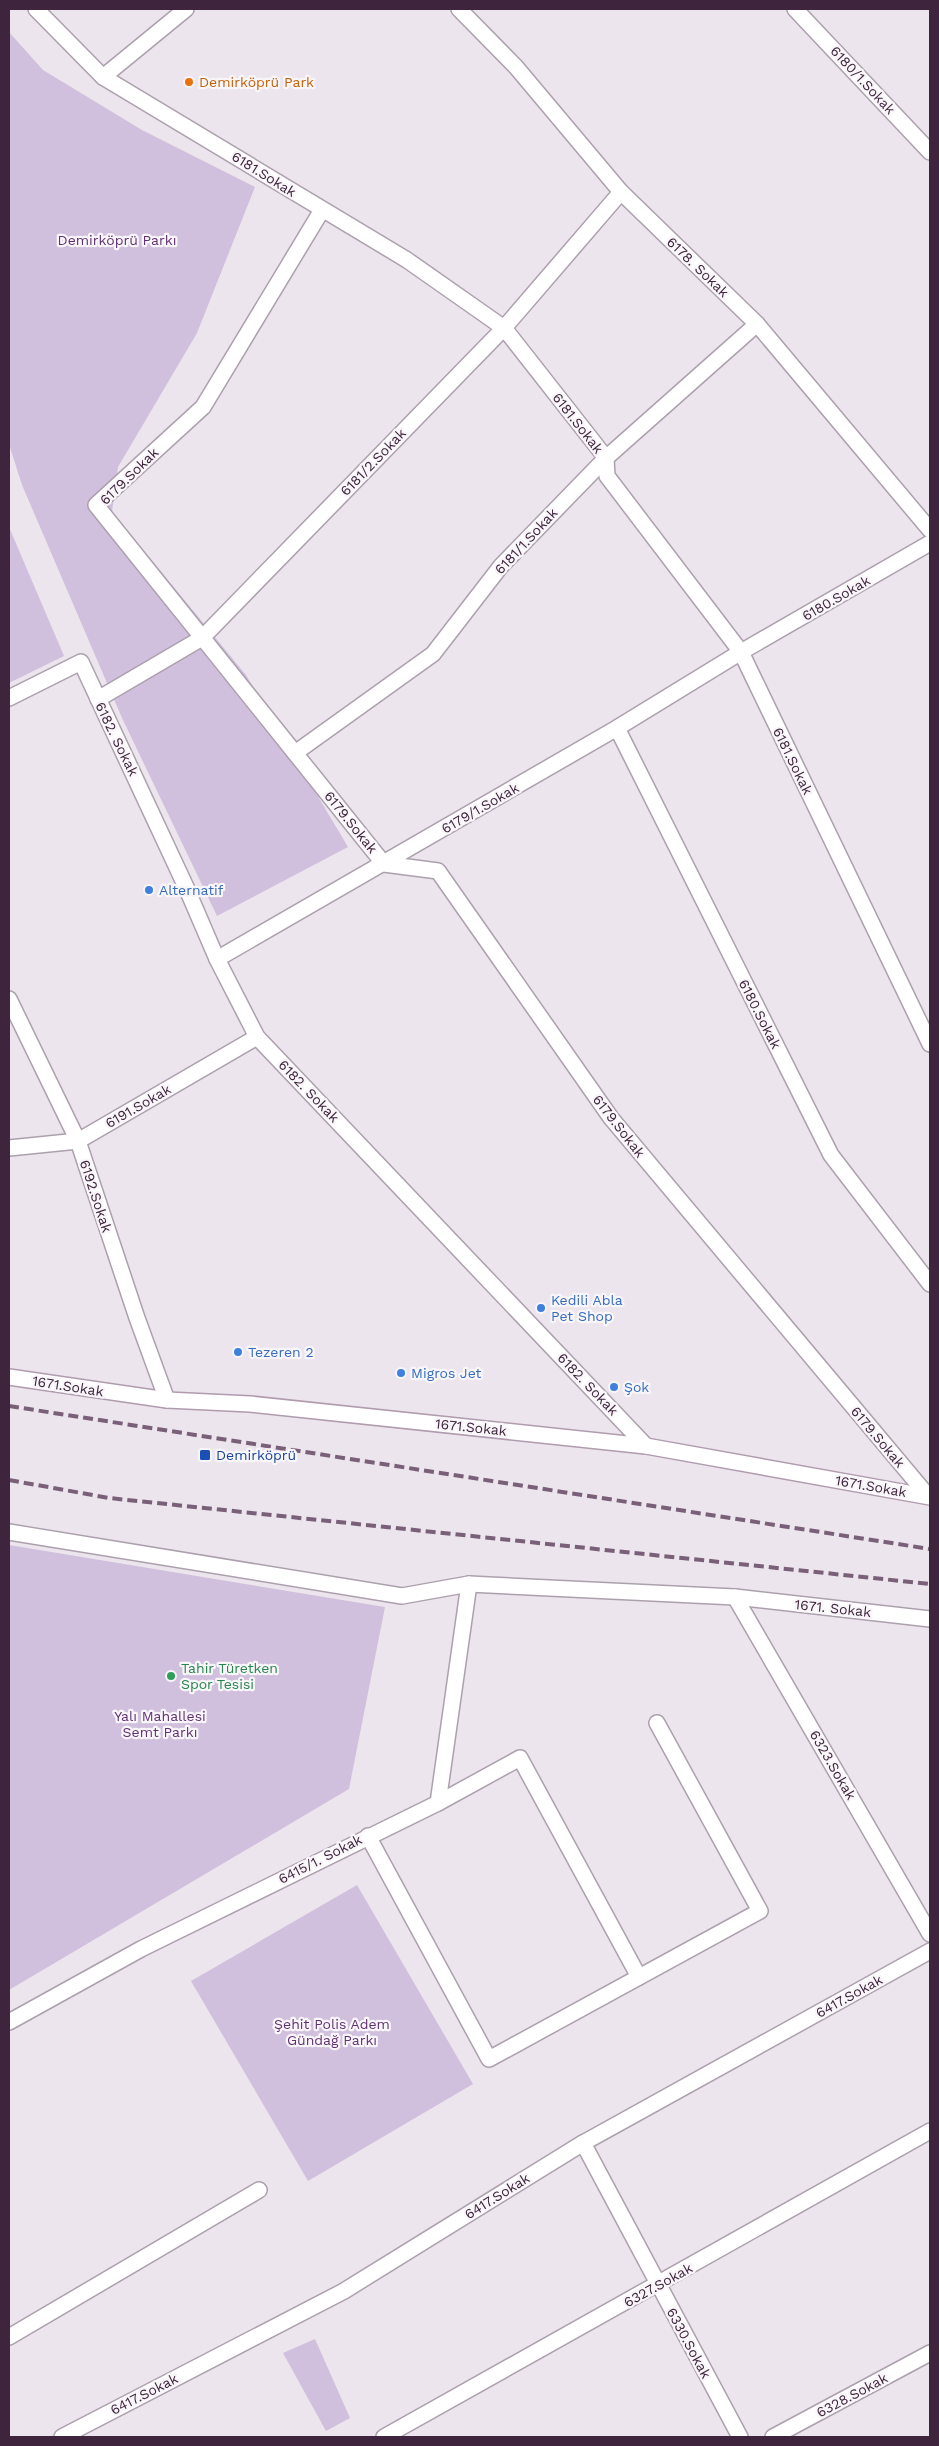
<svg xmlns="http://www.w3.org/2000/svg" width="939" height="2446" font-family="'Work Sans',sans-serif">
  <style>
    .green { fill: #d1c0dd }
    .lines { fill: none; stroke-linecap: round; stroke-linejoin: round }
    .lane-casing { stroke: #ada0ae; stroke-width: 18 }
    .street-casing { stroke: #ada0ae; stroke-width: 18 }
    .secondary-casing { stroke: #b09baf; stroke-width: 18 }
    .lane { stroke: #fff; stroke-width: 15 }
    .street { stroke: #fff; stroke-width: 15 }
    .secondary { stroke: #fff; stroke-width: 15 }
    .rail { stroke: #796078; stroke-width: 4; stroke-dasharray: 10 5; stroke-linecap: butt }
    .food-dot { fill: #e8710a; stroke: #f9f6fa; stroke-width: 2 }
    .shop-dot { fill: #3f7fe0; stroke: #f9f6fa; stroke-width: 2 }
    .transit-dot { fill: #1a4fb4; stroke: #f9f6fa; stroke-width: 2 }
    .leisure-dot { fill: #2e9e5b; stroke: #f9f6fa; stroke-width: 2 }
    .labels { text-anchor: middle; stroke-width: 4.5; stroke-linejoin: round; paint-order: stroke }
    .street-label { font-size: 14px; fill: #3e253d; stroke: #f9f6fa }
    .food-label { font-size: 14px; fill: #c56008; stroke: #f9f6fa; text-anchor: start }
    .park-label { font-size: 14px; fill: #613273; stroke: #f9f6fa }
    .shop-label { font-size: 14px; fill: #366cbe; stroke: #f9f6fa; text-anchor: start }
    .transit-label { font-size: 14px; fill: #164399; stroke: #f9f6fa; text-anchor: start }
    .leisure-label { font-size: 14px; fill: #27864d; stroke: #f9f6fa; text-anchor: start }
  </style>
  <rect width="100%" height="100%" fill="#ece5ed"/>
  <!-- green -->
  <g class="green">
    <path d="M 9,32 L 43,70 L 142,130 L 255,187 L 197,333 L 118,467 L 112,512 L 246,675 L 348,847 L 217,916 L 122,718 L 22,485 L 9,444 Z"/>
    <path d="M 9,527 L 64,656 L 9,683 Z"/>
    <path d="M 9,1545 L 385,1607 L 349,1789 L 9,1990 Z"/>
    <path d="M 357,1885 L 473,2084 L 308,2181 L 191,1981 Z"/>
    <path d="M 315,2339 L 350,2418 L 326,2431 L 283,2353 Z"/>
  </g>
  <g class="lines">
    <defs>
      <g id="lane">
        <path d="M 438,1803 L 520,1758 L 639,1977"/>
        <path d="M 368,1836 L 489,2059 L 760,1911 L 657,1723"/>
        <path d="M 9,2337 L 259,2190"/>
      </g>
      <g id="street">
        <path d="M 36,9 L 103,77 L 407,260 L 504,328 L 606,458 L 607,476 L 741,652 L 930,1044"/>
        <path d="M 459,9 L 516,67 L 621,192 L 757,324 L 930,530"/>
        <path d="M 795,9 L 930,152"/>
        <path d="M 103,77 L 186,9"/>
        <path d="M 322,210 L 203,407 L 96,505 L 384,864 L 438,871 L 611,1118 L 928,1496"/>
        <path d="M 9,698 L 81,662 L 186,887 L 217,959 L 257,1037 L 646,1446"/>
        <path d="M 98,699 L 202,638 L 504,328 L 621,192"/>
        <path d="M 617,728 L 831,1155 L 930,1284"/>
        <path d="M 295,753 L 433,654 L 501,566 L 606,458 L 757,324"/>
        <path d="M 217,959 L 617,728 L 741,652 L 930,543"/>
        <path d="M 9,999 L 78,1141 L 137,1318 L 167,1400"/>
        <path d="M 9,1148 L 78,1141 L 257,1037"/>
        <path d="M 9,1532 L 402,1596 L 469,1584 L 735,1597 L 930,1619"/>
        <path d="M 735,1597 L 930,1934"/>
        <path d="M 9,2022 L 141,1949 L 438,1803 L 469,1584"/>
        <path d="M 583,2143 L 740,2437"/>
        <path d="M 62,2437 L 344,2291 L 583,2143 L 930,1951"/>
        <path d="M 384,2437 L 930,2131"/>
        <path d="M 773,2437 L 930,2353"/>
      </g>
      <path id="secondary" d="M 9,1377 L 167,1400 L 250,1404 L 646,1446 L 930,1497"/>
    </defs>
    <!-- lane casing -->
    <use href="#lane" class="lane-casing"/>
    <!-- street casing -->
    <use href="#street" class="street-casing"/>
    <!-- secondary casing -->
    <use href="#secondary" class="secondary-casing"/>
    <!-- lane -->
    <use href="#lane" class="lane"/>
    <!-- street -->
    <use href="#street" class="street"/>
    <!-- secondary -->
    <use href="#secondary" class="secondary"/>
    <!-- rail -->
    <g class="rail">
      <path d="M 9,1406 L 930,1549"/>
      <path d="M 9,1480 L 109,1498 L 930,1584"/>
    </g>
  </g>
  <!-- markers -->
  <circle class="food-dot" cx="189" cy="82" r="5"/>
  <g class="shop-dot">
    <circle cx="149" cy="890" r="5"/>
    <circle cx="541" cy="1308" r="5"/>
    <circle cx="238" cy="1352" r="5"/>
    <circle cx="401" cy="1373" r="5"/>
    <circle cx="614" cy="1387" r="5"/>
  </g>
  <rect class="transit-dot" x="199" y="1449" width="12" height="12" rx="2.5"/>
  <circle class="leisure-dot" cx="171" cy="1676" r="5"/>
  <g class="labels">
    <!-- street labels -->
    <g class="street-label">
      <text transform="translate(863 80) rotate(47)" y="5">6180/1.Sokak</text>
      <text transform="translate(264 174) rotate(32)" y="5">6181.Sokak</text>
      <text transform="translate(698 267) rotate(44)" y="5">6178. Sokak</text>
      <text transform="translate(578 423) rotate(52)" y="5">6181.Sokak</text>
      <text transform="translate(373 462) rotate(-46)" y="5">6181/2.Sokak</text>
      <text transform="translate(129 476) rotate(-44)" y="5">6179.Sokak</text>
      <text transform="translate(526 541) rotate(-47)" y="5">6181/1.Sokak</text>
      <text transform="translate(836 598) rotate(-30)" y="5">6180.Sokak</text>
      <text transform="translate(117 739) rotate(64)" y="5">6182. Sokak</text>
      <text transform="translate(793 761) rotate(64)" y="5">6181.Sokak</text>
      <text transform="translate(480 808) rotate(-30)" y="5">6179/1.Sokak</text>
      <text transform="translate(351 822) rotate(51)" y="5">6179.Sokak</text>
      <text transform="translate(760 1014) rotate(63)" y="5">6180.Sokak</text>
      <text transform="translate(309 1091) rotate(46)" y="5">6182. Sokak</text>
      <text transform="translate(138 1106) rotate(-30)" y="5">6191.Sokak</text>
      <text transform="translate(619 1126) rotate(52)" y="5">6179.Sokak</text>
      <text transform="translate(96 1196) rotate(72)" y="5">6192.Sokak</text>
      <text transform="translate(588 1384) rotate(46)" y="5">6182. Sokak</text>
      <text transform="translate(68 1386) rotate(9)" y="5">1671.Sokak</text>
      <text transform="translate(471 1427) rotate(6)" y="5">1671.Sokak</text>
      <text transform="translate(878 1437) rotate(50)" y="5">6179.Sokak</text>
      <text transform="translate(871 1486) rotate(10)" y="5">1671.Sokak</text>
      <text transform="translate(833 1608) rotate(6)" y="5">1671. Sokak</text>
      <text transform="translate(833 1765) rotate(60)" y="5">6323.Sokak</text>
      <text transform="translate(320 1859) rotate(-27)" y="5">6415/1. Sokak</text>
      <text transform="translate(849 1996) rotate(-29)" y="5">6417.Sokak</text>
      <text transform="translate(497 2196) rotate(-32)" y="5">6417.Sokak</text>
      <text transform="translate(658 2285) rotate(-29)" y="5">6327.Sokak</text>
      <text transform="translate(689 2343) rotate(62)" y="5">6330.Sokak</text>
      <text transform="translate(144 2394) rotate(-27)" y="5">6417.Sokak</text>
      <text transform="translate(852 2395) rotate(-28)" y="5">6328.Sokak</text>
    </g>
    <!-- food labels -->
    <g class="food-label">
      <text x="199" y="87">Demirköprü Park</text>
    </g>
    <!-- park labels -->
    <g class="park-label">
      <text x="117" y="245">Demirköprü Parkı</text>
      <text x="160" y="1721">Yalı Mahallesi<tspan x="160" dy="16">Semt Parkı</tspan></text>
      <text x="332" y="2029">Şehit Polis Adem<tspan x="332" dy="16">Gündağ Parkı</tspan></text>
    </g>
    <!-- shop labels -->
    <g class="shop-label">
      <text x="159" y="895">Alternatif</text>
      <text x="551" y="1305">Kedili Abla<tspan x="551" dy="16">Pet Shop</tspan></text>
      <text x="248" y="1357">Tezeren 2</text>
      <text x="411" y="1378">Migros Jet</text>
      <text x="624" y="1392">Şok</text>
    </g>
    <!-- transit labels -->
    <g class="transit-label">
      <text x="216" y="1460">Demirköprü</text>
    </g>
    <!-- leisure labels -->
    <g class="leisure-label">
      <text x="181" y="1673">Tahir Türetken<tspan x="181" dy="16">Spor Tesisi</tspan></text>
    </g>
  </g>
  <!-- border -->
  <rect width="939" height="2446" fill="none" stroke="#3e253d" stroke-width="20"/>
</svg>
